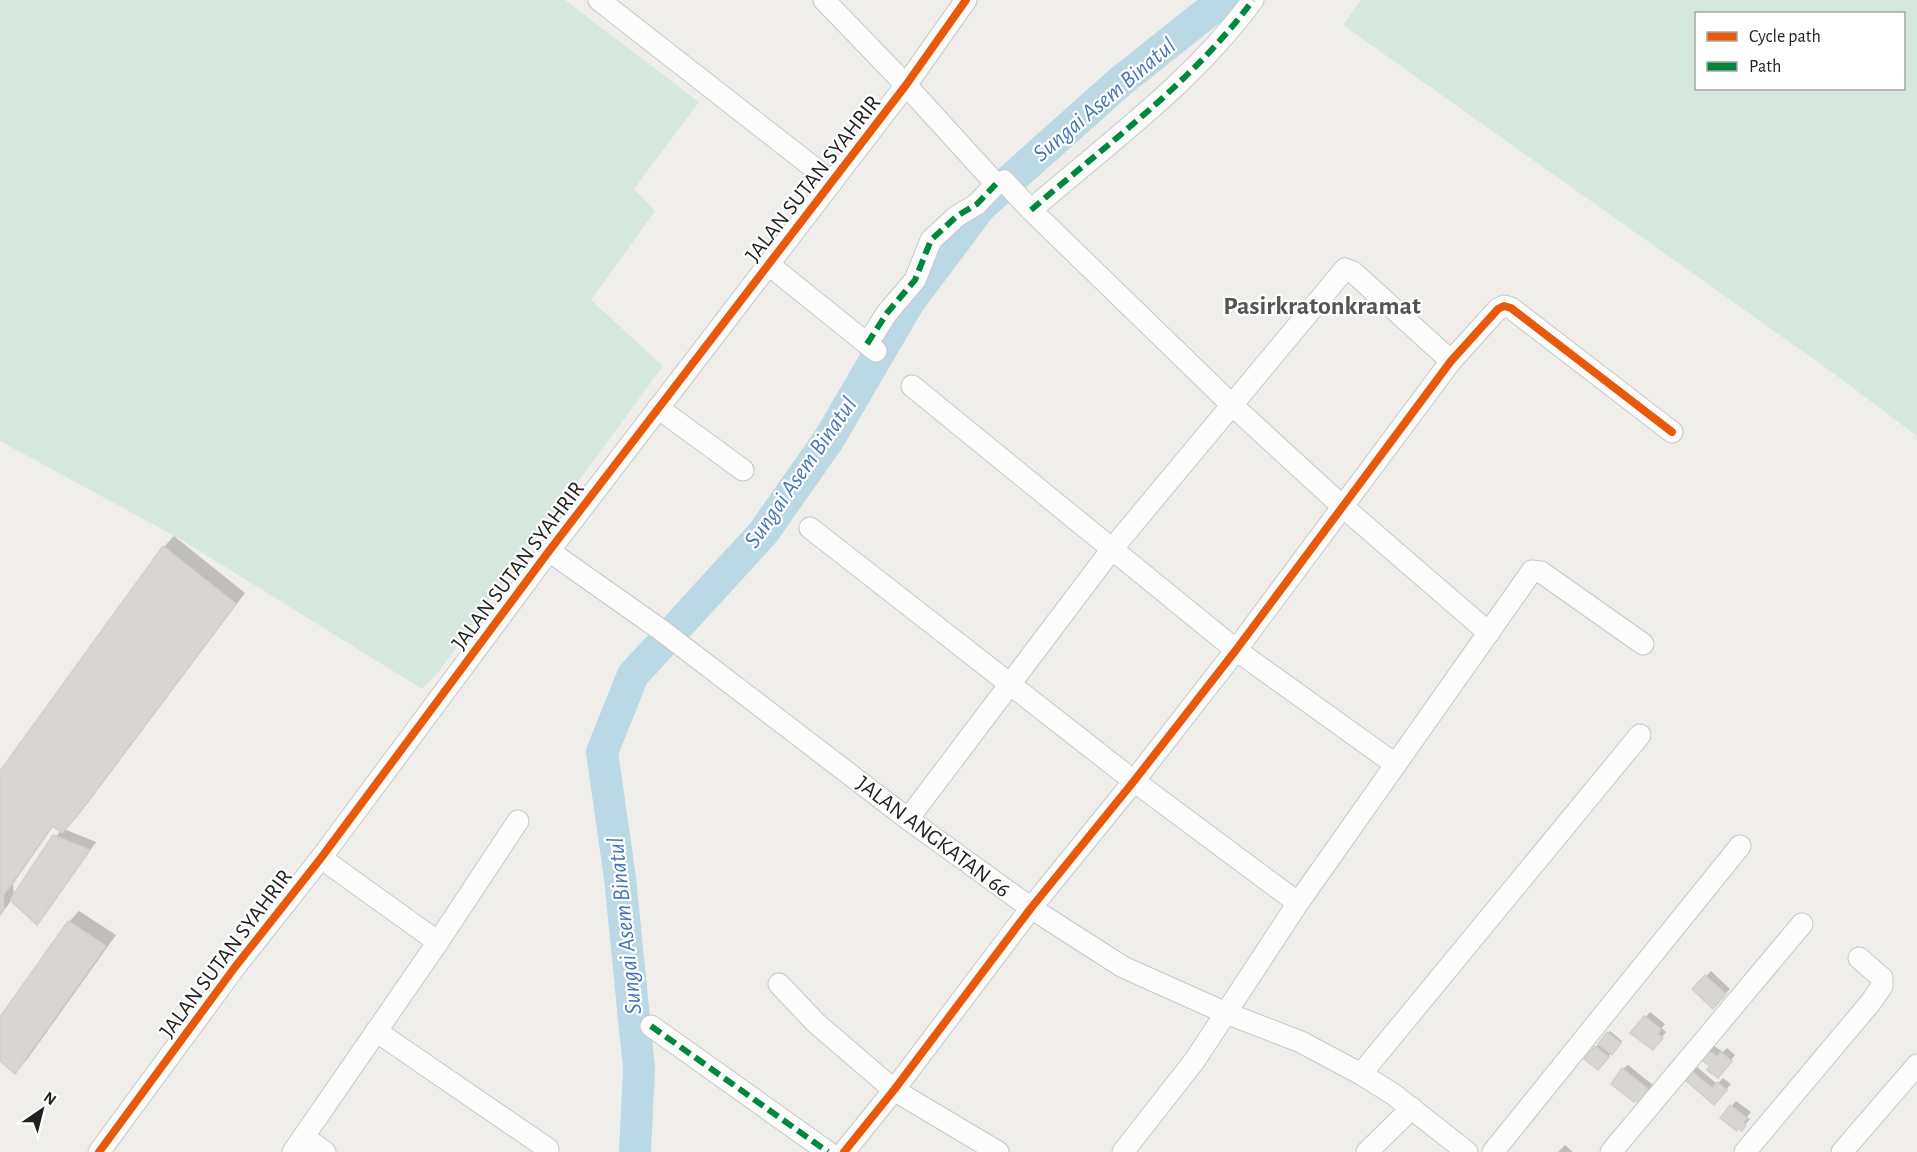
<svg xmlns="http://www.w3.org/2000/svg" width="1917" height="1152" font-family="'Alegreya Sans',sans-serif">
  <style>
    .wetland { fill: #d6e7de; fill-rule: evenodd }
    .shadow { fill: #0003; fill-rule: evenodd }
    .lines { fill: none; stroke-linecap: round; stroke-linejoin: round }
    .river { stroke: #bad9e5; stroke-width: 32 }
    .building { fill: #d7d6d2; stroke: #d3d0cb; stroke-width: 1.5 }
    .minor-casing { stroke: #c8c8c6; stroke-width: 23 }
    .minor { stroke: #fdfcfc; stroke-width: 21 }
    .quiet { stroke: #00873e; stroke-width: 6; stroke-dasharray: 12 6; stroke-linecap: butt }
    .cycleway-casing { stroke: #fff; stroke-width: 11 }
    .cycleway { stroke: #e8590c; stroke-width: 8 }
    .labels { text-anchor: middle; stroke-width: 4.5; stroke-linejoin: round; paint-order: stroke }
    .street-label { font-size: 22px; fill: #212121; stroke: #fff }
    .water-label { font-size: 24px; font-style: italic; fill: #4477ba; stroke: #fff }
    .quarter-label { font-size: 26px; font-weight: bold; fill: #545454; stroke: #fff }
  </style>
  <rect width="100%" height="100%" fill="#efeeea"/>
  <!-- wetland -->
  <g class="wetland">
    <path d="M 0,0 L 565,0 L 699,102 L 634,189 L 655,211 L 591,300 L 663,366 L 437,674 L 422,689 L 180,539 L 0,441 Z"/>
    <path d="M 1361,0 L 1917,0 L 1917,436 L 1836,375 L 1343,25 ZM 1696,14 L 1904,14 L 1904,88 L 1696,88 Z"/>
  </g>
  <!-- shadow -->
  <g class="shadow">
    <path d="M 174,536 L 245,593 L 87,804 L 64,829 L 96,842 L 45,915 L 37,923 L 12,899 L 0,916 L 0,773 L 164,547 ZM 54,825 L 61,830 L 14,897 L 13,884 Z"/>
    <path d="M 79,911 L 116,935 L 26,1061 L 15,1072 L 0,1059 L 0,1020 L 69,922 Z"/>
    <path d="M 1711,971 L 1730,989 L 1713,1007 L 1694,989 Z"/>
    <path d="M 1650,1012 L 1665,1024 L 1662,1028 L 1666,1032 L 1657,1044 L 1633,1032 Z"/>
    <path d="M 1610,1031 L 1622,1041 L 1598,1068 L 1596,1047 Z"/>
    <path d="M 1713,1045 L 1723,1052 L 1727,1048 L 1735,1055 L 1723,1071 L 1702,1058 Z"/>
    <path d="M 1628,1065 L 1653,1085 L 1645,1096 L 1623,1069 Z"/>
    <path d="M 1696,1066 L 1717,1084 L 1723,1078 L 1731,1084 L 1719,1098 L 1685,1078 Z"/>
    <path d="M 1736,1101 L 1751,1112 L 1747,1117 L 1750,1119 L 1741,1129 L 1722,1118 Z"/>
    <path d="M 1565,1145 L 1573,1152 L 1558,1152 Z"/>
  </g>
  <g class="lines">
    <!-- river -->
    <path class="river" d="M 635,1152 L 639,1069 L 620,878 L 602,752 L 633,675 L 763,533 L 829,439 L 909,302 L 981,206 L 1121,81 L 1223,0"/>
  </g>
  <!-- building -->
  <g class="building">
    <path d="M 163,546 L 236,604 L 77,816 L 62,833 L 52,826 L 3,896 L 4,908 L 0,914 L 0,771 Z"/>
    <path d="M 53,835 L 90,850 L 37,925 L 10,900 Z"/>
    <path d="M 68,921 L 106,946 L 15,1074 L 0,1061 L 0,1017 Z"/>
    <path d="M 1705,975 L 1726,994 L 1713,1009 L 1692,989 Z"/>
    <path d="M 1644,1016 L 1661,1029 L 1658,1034 L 1663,1038 L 1653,1050 L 1630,1033 Z"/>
    <path d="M 1607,1032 L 1621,1043 L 1612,1055 L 1598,1044 Z"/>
    <path d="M 1595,1046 L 1609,1057 L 1598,1070 L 1584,1059 Z"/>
    <path d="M 1707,1049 L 1717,1057 L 1721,1052 L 1732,1061 L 1718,1078 L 1707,1070 L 1710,1066 L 1700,1059 Z"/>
    <path d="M 1622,1068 L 1649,1090 L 1640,1103 L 1636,1100 L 1634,1102 L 1611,1084 Z"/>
    <path d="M 1690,1070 L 1712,1088 L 1717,1082 L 1727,1090 L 1714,1105 L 1683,1078 Z"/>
    <path d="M 1730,1105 L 1747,1118 L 1743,1123 L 1746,1125 L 1742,1131 L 1738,1128 L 1737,1131 L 1720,1118 Z"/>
  </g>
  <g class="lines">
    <defs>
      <g id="minor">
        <path d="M 599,0 L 832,182"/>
        <path d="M 824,0 L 906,85 L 996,184 L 1004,181 L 1031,210 L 1232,405 L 1342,506 L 1489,633"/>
        <path d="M 1031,210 C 1108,143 1192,83 1253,0"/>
        <path d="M 768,264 L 876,351"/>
        <path d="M 867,344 L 887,313 L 915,280 L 931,240 L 957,216 L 977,204 L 996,184"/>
        <path d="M 912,386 L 1236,650 L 1395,764"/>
        <path d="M 658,408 L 743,470"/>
        <path d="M 810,528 L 1134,781 L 1298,903"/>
        <path d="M 549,551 L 661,630 L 908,819 L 1031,908 L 1123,967 L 1226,1013 L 1301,1042 L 1361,1074 L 1393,1094 L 1467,1152"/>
        <path d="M 908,819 L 1112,549 L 1345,269 L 1353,272 L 1451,361"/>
        <path d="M 438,942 L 518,821"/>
        <path d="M 779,984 L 816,1023 L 894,1090 L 998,1152"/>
        <path d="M 651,1026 L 828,1152"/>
        <path d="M 376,1031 L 548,1149"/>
        <path d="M 1361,1074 L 1640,735"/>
        <path d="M 304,1137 L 325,1152"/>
        <path d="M 99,1152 L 235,967 L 321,858 L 549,551 L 906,85 L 966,0"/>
        <path d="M 293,1152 L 438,942 L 321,858"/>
        <path d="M 844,1152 L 894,1090 L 1031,908 L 1134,781 L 1236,650 L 1451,361 L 1498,309 L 1504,306 L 1511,308 L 1672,432"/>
        <path d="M 1123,1152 L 1195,1060 L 1298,903 L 1532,571 L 1541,572 L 1643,644"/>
        <path d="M 1367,1152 L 1412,1108"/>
        <path d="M 1493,1152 L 1740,846"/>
        <path d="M 1611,1152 L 1802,924"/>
        <path d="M 1745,1152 L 1871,1002 L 1882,986 L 1882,978 L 1859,958"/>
        <path d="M 1842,1152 L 1917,1065"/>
      </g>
    </defs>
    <!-- minor casing -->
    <use href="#minor" class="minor-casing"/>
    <!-- minor -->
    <use href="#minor" class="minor"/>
    <!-- quiet -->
    <g class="quiet">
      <path d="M 1031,210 C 1108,143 1192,83 1253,0"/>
      <path d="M 867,344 L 887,313 L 915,280 L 931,240 L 957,216 L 977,204 L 996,184"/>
      <path d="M 651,1026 L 828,1152"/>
    </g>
    <defs>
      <g id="cycleway">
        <path d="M 99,1152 L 235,967 L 321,858 L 549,551 L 906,85 L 966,0"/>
        <path d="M 844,1152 L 894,1090 L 1031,908 L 1134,781 L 1236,650 L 1451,361 L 1498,309 L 1504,306 L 1511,308 L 1672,432"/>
      </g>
    </defs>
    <!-- cycleway casing -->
    <use href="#cycleway" class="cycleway-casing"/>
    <!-- cycleway -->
    <use href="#cycleway" class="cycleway"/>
  </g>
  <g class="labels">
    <!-- street labels -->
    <g class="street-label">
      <text transform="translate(812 178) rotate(-52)" y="8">JALAN SUTAN SYAHRIR</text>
      <text transform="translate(517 565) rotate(-53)" y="8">JALAN SUTAN SYAHRIR</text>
      <text transform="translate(934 836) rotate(37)" y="8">JALAN ANGKATAN 66</text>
      <text transform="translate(225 953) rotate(-53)" y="8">JALAN SUTAN SYAHRIR</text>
    </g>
    <!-- water labels -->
    <g class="water-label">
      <text transform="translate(1104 99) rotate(-40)" y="8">Sungai Asem Binatul</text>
      <text transform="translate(800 472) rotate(-55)" y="8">Sungai Asem Binatul</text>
      <text transform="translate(624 926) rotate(-96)" y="8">Sungai Asem Binatul</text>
    </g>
    <!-- quarter labels -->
    <g class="quarter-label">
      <text x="1322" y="314">Pasirkratonkramat</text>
    </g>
  </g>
  <!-- legend -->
  <rect x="1695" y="12" width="210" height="78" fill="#ffffff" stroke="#a6a6a6" stroke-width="1.5"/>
  <rect x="1707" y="32" width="30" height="9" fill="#e8590c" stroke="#a6a6a6" stroke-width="1.5"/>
  <text x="1749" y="42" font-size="18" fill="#212121">Cycle path</text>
  <rect x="1707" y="62" width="30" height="9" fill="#00873e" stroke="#a6a6a6" stroke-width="1.5"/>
  <text x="1749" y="72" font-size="18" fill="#212121">Path</text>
  <!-- north arrow -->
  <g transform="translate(42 1110) rotate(35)" stroke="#ffffff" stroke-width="4.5" paint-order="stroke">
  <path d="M0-4.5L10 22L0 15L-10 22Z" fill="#212121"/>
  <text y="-9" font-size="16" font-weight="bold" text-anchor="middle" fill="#212121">N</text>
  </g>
</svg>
